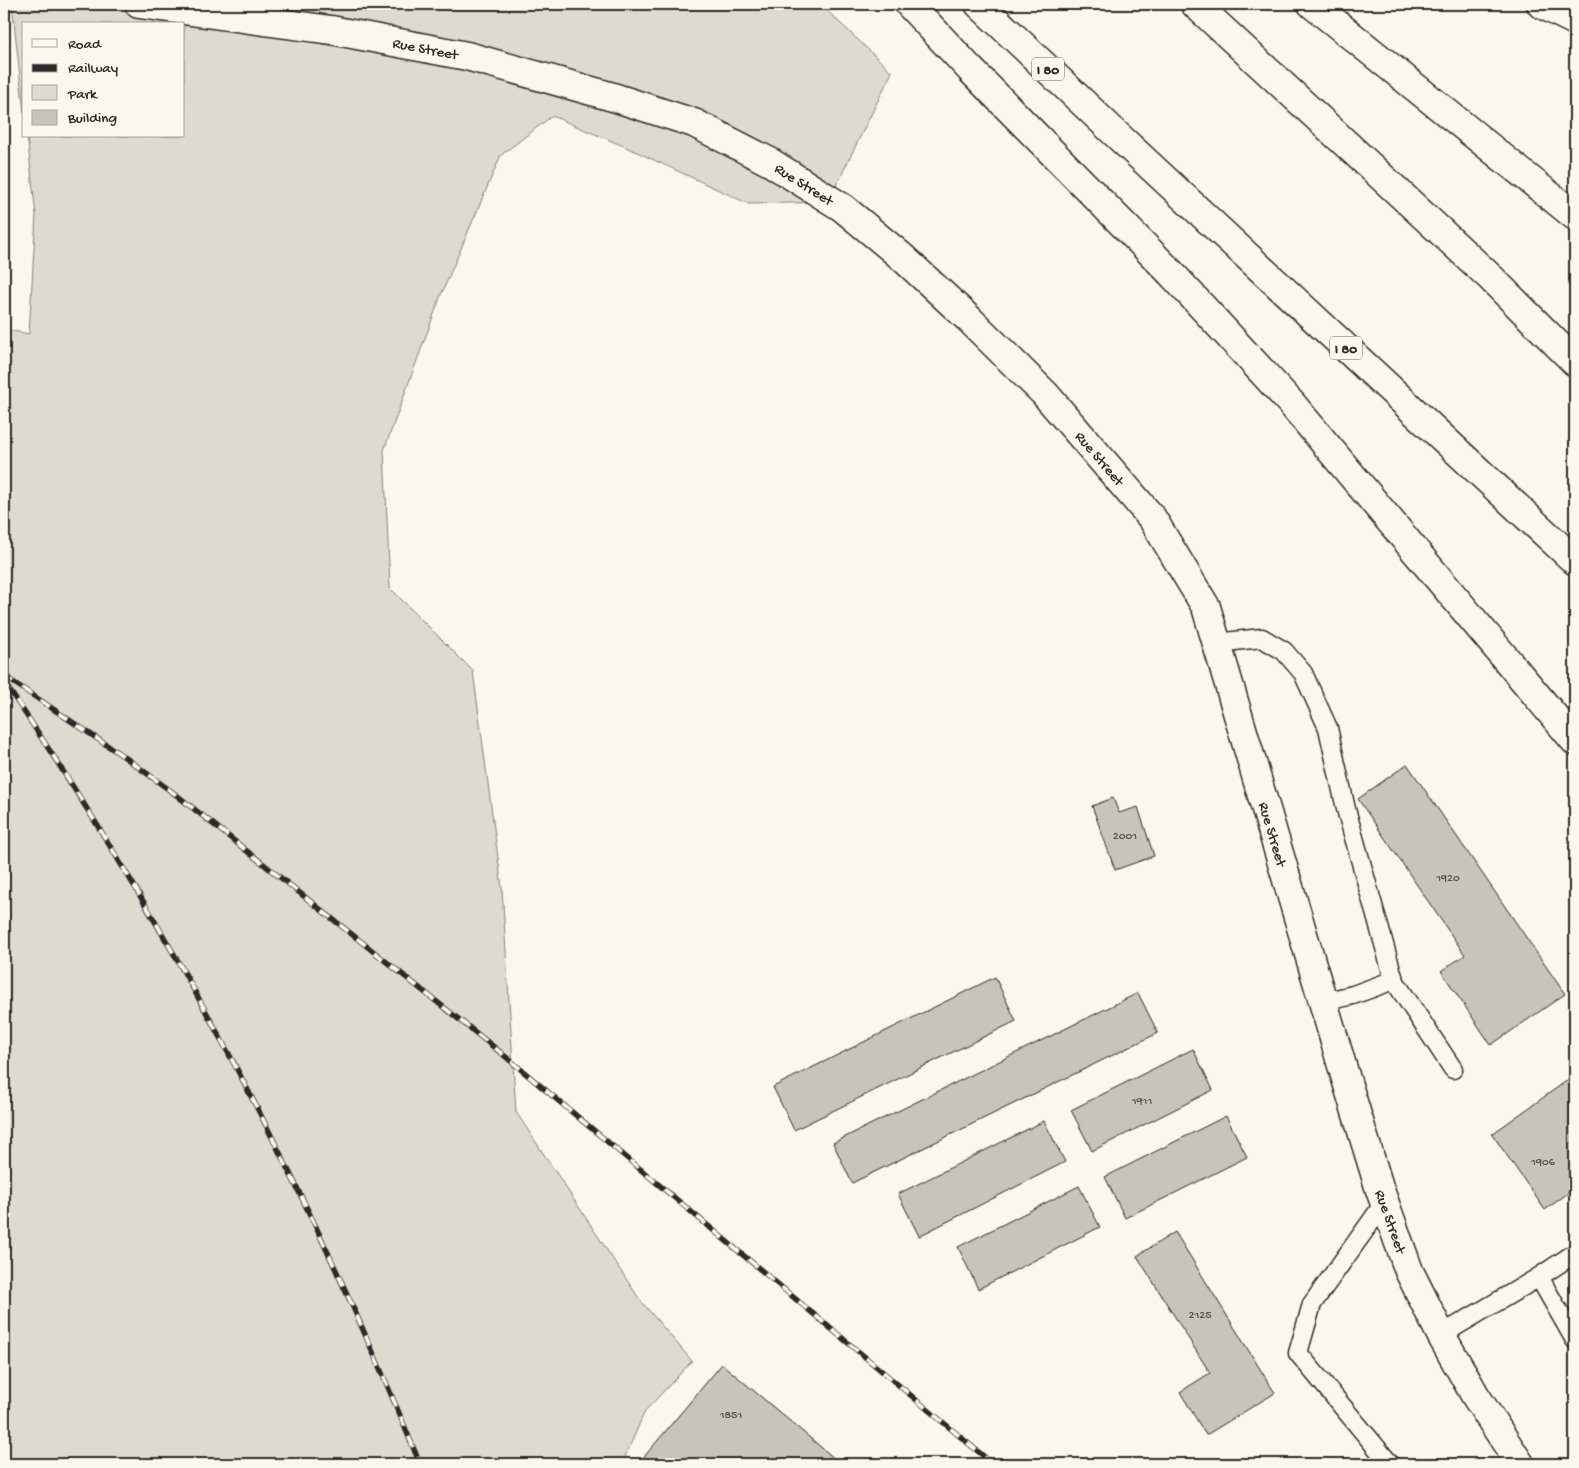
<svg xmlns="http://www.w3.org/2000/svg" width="1579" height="1468" font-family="'Gochi Hand',sans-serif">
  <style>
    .green { fill: #dddad0; stroke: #84827e }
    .building { fill: #c7c4bc; stroke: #2b2b2b }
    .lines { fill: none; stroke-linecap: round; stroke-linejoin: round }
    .service-casing { stroke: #2b2b2b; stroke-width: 21 }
    .minor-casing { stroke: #2b2b2b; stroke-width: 31 }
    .secondary-casing { stroke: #2b2b2b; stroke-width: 31 }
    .motorway-casing { stroke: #2b2b2b; stroke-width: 31 }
    .service { stroke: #fbf7ec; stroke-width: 18 }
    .minor { stroke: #fbf7ec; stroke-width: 28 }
    .secondary { stroke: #fbf7ec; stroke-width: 28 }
    .motorway { stroke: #fbf7ec; stroke-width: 28 }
    .rail-casing { stroke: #2b2b2b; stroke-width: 5.5 }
    .rail { stroke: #fbf7ec; stroke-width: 4; stroke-dasharray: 11; stroke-linecap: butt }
    .labels { text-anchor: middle; stroke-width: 4.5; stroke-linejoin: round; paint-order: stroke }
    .number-label { font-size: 12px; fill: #52514f }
    .shield { fill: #fbf7ec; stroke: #696865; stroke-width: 1 }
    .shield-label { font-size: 14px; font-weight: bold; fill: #2b2b2b }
    .street-label { font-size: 15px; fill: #2b2b2b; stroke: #fbf7ec }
  </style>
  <rect width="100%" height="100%" fill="#fbf7ec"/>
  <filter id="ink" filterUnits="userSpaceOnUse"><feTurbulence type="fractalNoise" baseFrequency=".02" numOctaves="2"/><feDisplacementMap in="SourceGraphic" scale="10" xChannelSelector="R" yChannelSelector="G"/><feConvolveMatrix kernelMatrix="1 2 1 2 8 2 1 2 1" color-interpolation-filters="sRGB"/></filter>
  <g filter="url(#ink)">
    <!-- green -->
    <path class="green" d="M 12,4 L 820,4 L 892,72 L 828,202 L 749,204 L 626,147 L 552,116 L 501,155 L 441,295 L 384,450 L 390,588 L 473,671 L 502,888 L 516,1112 L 640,1300 L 692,1361 L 645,1411 L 622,1464 L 4,1464 L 4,329 L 29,334 L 36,215 L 27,136 L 184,136 L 184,24 L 24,24 L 24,113 Z"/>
    <!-- building -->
    <g class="building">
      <path d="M 1407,764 L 1565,994 L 1491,1045 L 1441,971 L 1465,955 L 1358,799 Z"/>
      <path d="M 1113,798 L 1119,813 L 1138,807 L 1154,856 L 1115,870 L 1092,806 Z"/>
      <path d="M 995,977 L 1016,1021 L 794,1130 L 773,1087 Z"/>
      <path d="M 1138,993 L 1158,1033 L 852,1183 L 833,1143 Z"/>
      <path d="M 1193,1049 L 1213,1090 L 1092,1151 L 1071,1110 Z"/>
      <path d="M 1575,1075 L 1575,1188 L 1545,1210 L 1492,1134 Z"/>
      <path d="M 1226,1116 L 1247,1157 L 1125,1218 L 1105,1177 Z"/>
      <path d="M 1044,1121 L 1065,1162 L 919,1236 L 898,1194 Z"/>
      <path d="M 1079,1186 L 1100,1227 L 978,1289 L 958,1247 Z"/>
      <path d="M 1175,1232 L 1275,1393 L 1206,1435 L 1180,1392 L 1210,1373 L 1137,1256 Z"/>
      <path d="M 722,1364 L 841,1464 L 638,1464 Z"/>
    </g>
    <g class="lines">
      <defs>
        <g id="service">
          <path d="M 1216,643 L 1262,638 L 1284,651 L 1303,673 L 1328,728 L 1346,809 L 1394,980 L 1353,995 L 1323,1002"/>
          <path d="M 1394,980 L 1453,1069"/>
          <path d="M 1385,1202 L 1312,1304 L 1298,1353 L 1390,1464"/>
          <path d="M 1539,1277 L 1575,1340"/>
          <path d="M 1441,1335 L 1539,1277 L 1575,1253"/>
        </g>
        <g id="minor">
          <path id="s1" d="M 139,4 L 331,30 L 467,56 L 613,97 L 694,123 L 770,162 L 843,208 L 902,257 L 969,319 L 1045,394 L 1152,518 L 1206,607 L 1343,1069 L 1380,1190 L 1409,1271 L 1441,1335 L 1475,1395 L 1520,1464"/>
        </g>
        <path id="secondary" d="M 1541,4 L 1575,21"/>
        <g id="motorway">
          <path d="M 909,4 L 970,69 L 1171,273 L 1291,403 L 1575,741"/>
          <path d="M 979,4 L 1117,135 L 1575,561"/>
          <path d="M 1195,4 L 1491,278 L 1575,362"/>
          <path d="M 1312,4 L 1575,216"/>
        </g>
      </defs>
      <!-- service casing -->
      <use href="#service" class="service-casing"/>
      <!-- minor casing -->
      <use href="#minor" class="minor-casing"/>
      <!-- secondary casing -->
      <use href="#secondary" class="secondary-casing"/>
      <!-- motorway casing -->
      <use href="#motorway" class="motorway-casing"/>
      <!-- service -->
      <use href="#service" class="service"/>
      <!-- minor -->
      <use href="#minor" class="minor"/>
      <!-- secondary -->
      <use href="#secondary" class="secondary"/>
      <!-- motorway -->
      <use href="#motorway" class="motorway"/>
      <defs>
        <g id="rail">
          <path d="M 4,676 L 126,758 L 179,797 L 500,1052 L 993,1464"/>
          <path d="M 4,682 C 171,926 309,1190 420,1464"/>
        </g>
      </defs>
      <!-- rail casing -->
      <use href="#rail" class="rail-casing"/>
      <!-- rail -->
      <use href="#rail" class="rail"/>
    </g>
  </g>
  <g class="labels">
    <!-- number labels -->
    <g class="number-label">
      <text x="1125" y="839">2001</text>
      <text x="1448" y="881">1920</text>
      <text x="1142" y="1104">1911</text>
      <text x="1543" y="1165">1906</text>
      <text x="1200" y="1318">2125</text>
      <text x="731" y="1418">1851</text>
    </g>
    <!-- shield labels -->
    <g class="shield">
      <rect x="1032" y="57.5" width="32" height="23" rx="4"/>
      <rect x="1330" y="336.5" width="32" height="23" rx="4"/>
    </g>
    <g class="shield-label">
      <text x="1048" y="74">I 80</text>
      <text x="1346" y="353">I 80</text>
    </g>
    <!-- street labels -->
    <g class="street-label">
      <text dy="5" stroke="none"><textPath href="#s1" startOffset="290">Rue Street</textPath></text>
      <text dy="5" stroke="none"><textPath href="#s1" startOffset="695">Rue Street</textPath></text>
      <text dy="5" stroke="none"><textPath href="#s1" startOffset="1100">Rue Street</textPath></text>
      <text dy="5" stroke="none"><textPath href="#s1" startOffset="1520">Rue Street</textPath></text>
      <text dy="5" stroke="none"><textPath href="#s1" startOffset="1925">Rue Street</textPath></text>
    </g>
  </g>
  <!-- margin -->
  <rect width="1579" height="1468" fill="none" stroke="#fbf7ec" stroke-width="20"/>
  <rect x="10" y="10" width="1559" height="1448" fill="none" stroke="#2b2b2b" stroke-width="2" filter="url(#ink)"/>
  <!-- legend -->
  <rect x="22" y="22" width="162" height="115" fill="#fbf7ec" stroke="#a8a59f"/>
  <rect x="32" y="39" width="25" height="8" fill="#fbf7ec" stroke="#a8a59f"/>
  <text x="68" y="48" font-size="15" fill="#2b2b2b">Road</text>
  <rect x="32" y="64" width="25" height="8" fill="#2b2b2b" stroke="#a8a59f"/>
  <text x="68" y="72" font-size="15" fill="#2b2b2b">Railway</text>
  <rect x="32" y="85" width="25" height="15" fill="#dddad0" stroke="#a8a59f"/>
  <text x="68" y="98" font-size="15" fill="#2b2b2b">Park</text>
  <rect x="32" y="110" width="25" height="15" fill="#c7c4bc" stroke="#a8a59f"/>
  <text x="68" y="122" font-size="15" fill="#2b2b2b">Building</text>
</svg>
